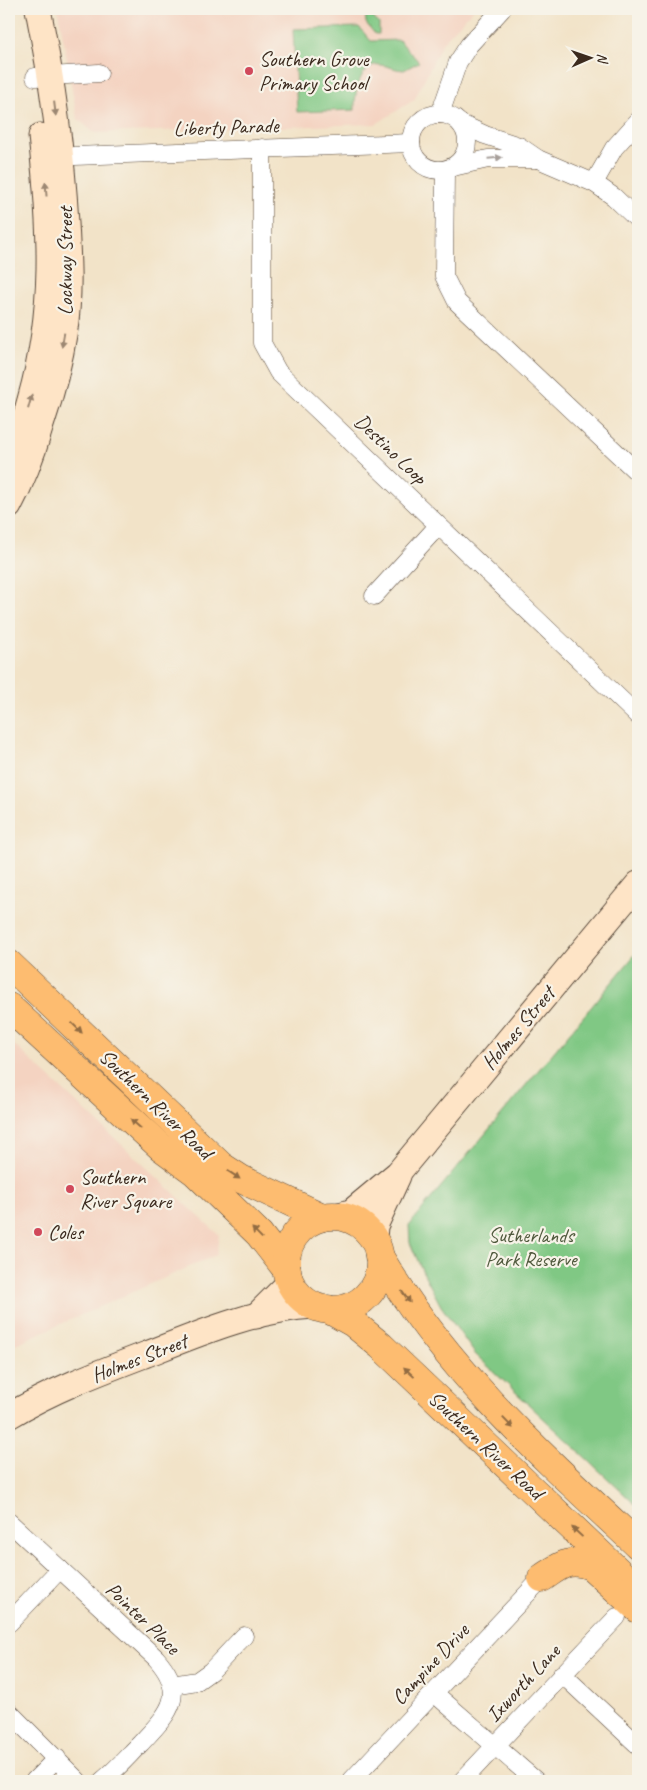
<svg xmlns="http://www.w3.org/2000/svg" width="647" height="1790" font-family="Caveat,sans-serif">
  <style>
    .built { fill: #f4d3c1 }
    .green { fill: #80c884; stroke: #5e7951 }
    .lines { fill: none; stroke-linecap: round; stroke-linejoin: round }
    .street-casing { stroke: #564638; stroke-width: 19 }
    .secondary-casing { stroke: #564638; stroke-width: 27 }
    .primary-casing { stroke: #564638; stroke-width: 29 }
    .street { stroke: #fff; stroke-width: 18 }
    .secondary { stroke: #fee4c6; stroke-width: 25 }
    .primary { stroke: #fdbc70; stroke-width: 28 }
    .oneway { fill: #9c8772 }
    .oneway2 { fill: #a79f9a }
    .oneway3 { fill: #926c43 }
    .poi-dot { fill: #d1495b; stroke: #f7f3e8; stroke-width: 2 }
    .labels { text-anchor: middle; stroke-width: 4.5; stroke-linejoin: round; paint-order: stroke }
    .poi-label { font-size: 21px; fill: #3b2a1e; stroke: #f7f3e8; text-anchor: start }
    .street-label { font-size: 21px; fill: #3b2a1e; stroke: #f7f3e8 }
    .park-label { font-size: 21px; fill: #50593d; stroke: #f7f3e8 }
  </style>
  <rect width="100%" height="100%" fill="#f7f3e8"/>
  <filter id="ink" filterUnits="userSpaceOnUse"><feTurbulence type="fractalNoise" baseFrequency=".02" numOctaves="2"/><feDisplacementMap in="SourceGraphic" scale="10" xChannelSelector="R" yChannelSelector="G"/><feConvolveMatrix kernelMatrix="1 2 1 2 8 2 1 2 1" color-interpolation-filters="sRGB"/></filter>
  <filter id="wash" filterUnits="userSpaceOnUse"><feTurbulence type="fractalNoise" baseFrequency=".0096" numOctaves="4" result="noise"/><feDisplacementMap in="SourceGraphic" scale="20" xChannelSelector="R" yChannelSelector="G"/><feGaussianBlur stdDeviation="1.12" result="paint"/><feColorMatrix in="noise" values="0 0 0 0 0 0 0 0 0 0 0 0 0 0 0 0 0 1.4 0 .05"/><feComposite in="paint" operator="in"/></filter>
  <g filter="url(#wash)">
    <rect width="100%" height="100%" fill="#f2e3c8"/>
    <!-- built -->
    <g class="built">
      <path d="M 58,9 L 474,9 L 443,42 L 414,100 L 376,124 L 94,133 L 77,118 Z"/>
      <path d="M 9,1040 L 219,1235 L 216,1255 L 9,1347 Z"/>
    </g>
    <!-- green -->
    <g class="green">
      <path d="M 365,9 L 372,9 L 374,19 L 379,23 L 379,34 L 375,34 L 366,23 Z"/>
      <path d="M 359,27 L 371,41 L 399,40 L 419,62 L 404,70 C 396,70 389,66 381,65 C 360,61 354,95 355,110 L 297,112 L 293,29 Z"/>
      <path d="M 638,951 L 638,1507 L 475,1354 L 441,1306 L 422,1270 L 410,1243 L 409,1225 Z"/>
    </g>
  </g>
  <g filter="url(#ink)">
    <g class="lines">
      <defs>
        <g id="street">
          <path d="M 35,77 L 99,73"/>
          <circle cx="439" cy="142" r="28"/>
          <path d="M 440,114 L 458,62 L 469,45 L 502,9"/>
          <path d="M 461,124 L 485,135 L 519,146 L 538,159 L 594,183 L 614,197 L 638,220"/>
          <path d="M 262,148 L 262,343 L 278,372 L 638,716"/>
          <path d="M 49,157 L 411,143"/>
          <path d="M 453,167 L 488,159 L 538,159"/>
          <path d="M 445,170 L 444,276 L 457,302 L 638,473"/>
          <path d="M 594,183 L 614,148 L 638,121"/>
          <path d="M 374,596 L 438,526"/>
          <path d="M 9,1522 L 156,1658 C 189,1695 168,1714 141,1743 C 128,1756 116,1770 102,1781"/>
          <path d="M 9,1623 L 60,1569"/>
          <path d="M 562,1674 L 638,1745"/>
          <path d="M 172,1685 L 197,1681 L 211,1671 L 244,1636"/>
          <path d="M 434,1693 L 536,1781"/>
          <path d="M 9,1712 L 78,1781"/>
          <path d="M 34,1781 L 57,1758"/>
          <path d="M 351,1781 L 542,1578"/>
          <path d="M 462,1781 L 617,1617"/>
        </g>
        <g id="secondary">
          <path d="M 9,465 C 18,445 24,422 30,400 C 56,308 51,229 41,136"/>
          <path d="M 9,506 C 23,480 33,453 41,425 C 52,393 60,362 65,329 C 70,294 68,259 66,223 C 62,151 52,79 38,9"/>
          <path d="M 335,1216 L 351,1212 L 398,1173 L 638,884"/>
          <path d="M 374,1239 L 375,1226 L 398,1176"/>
          <path d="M 256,1316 L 286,1286 L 289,1278"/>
          <path d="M 9,1416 C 52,1390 100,1372 147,1354 C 200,1333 257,1309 314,1306"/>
        </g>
        <g id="primary">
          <path d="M 9,964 L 221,1166 L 241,1179 L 322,1217"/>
          <path d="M 9,1007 L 161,1147 L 195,1172 L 259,1234 L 287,1270"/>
          <circle cx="333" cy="1263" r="47"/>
          <path d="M 379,1256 C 447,1371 542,1456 638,1545"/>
          <path d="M 328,1309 L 353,1323 L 381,1346 L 638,1590"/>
          <path d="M 542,1578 C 560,1566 569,1557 591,1566 L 638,1609"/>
        </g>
      </defs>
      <!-- street casing -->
      <use href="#street" class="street-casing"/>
      <!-- secondary casing -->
      <use href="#secondary" class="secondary-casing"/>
      <!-- primary casing -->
      <use href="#primary" class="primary-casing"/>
      <!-- street -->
      <use href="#street" class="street"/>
      <!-- secondary -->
      <use href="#secondary" class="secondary"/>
      <!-- primary -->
      <use href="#primary" class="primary"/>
    </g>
    <!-- one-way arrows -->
    <defs><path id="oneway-solid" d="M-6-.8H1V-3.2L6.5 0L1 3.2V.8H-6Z" transform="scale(1.25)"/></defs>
    <g class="oneway">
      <use href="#oneway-solid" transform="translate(55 109) rotate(83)"/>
      <use href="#oneway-solid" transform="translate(46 189) rotate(-94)"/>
      <use href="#oneway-solid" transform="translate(63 340) rotate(100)"/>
      <use href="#oneway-solid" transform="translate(30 402) rotate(-75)"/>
    </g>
    <use class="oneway2" href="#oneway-solid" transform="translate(495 158) rotate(-5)"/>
    <g class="oneway3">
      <use href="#oneway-solid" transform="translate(77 1028) rotate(44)"/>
      <use href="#oneway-solid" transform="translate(136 1124) rotate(-138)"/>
      <use href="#oneway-solid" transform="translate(234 1175) rotate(34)"/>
      <use href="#oneway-solid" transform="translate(257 1233) rotate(-134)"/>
      <use href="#oneway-solid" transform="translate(406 1297) rotate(54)"/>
      <use href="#oneway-solid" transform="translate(409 1372) rotate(-137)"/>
      <use href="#oneway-solid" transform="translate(508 1423) rotate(46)"/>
      <use href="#oneway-solid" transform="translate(577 1532) rotate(-137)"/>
    </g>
  </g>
  <!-- markers -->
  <g class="poi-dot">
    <circle cx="249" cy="71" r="5"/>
    <circle cx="70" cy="1189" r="5"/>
    <circle cx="38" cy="1232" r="5"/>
  </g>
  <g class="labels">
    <!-- poi labels -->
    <g class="poi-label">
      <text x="259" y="66">Southern Grove<tspan x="259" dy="24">Primary School</tspan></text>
      <text x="80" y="1184">Southern<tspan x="80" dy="24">River Square</tspan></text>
      <text x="48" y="1239">Coles</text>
    </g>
    <!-- street labels -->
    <g class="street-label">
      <text transform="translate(226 127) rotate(-2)" y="7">Liberty Parade</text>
      <text transform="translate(65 261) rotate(-90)" y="7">Lockway Street</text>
      <text transform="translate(391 449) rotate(44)" y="7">Destino Loop</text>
      <text transform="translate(518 1028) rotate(-50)" y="7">Holmes Street</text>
      <text transform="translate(156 1104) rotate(44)" y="7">Southern River Road</text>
      <text transform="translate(139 1358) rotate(-21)" y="7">Holmes Street</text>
      <text transform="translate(486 1445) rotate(43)" y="7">Southern River Road</text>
      <text transform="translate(143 1618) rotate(44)" y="7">Pointer Place</text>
      <text transform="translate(430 1664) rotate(-47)" y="7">Campine Drive</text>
      <text transform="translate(523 1683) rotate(-47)" y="7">Ixworth Lane</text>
    </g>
    <!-- park labels -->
    <g class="park-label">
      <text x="531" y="1242">Sutherlands<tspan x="531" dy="24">Park Reserve</tspan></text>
    </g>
  </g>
  <!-- margin -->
  <rect width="647" height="1790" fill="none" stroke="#f7f3e8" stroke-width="30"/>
  <!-- north arrow -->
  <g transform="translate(590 58) rotate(88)" stroke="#f7f3e8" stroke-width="4" paint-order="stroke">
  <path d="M0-4L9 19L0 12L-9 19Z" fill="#3b2a1e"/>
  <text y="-8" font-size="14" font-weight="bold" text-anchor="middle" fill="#3b2a1e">N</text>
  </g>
</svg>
